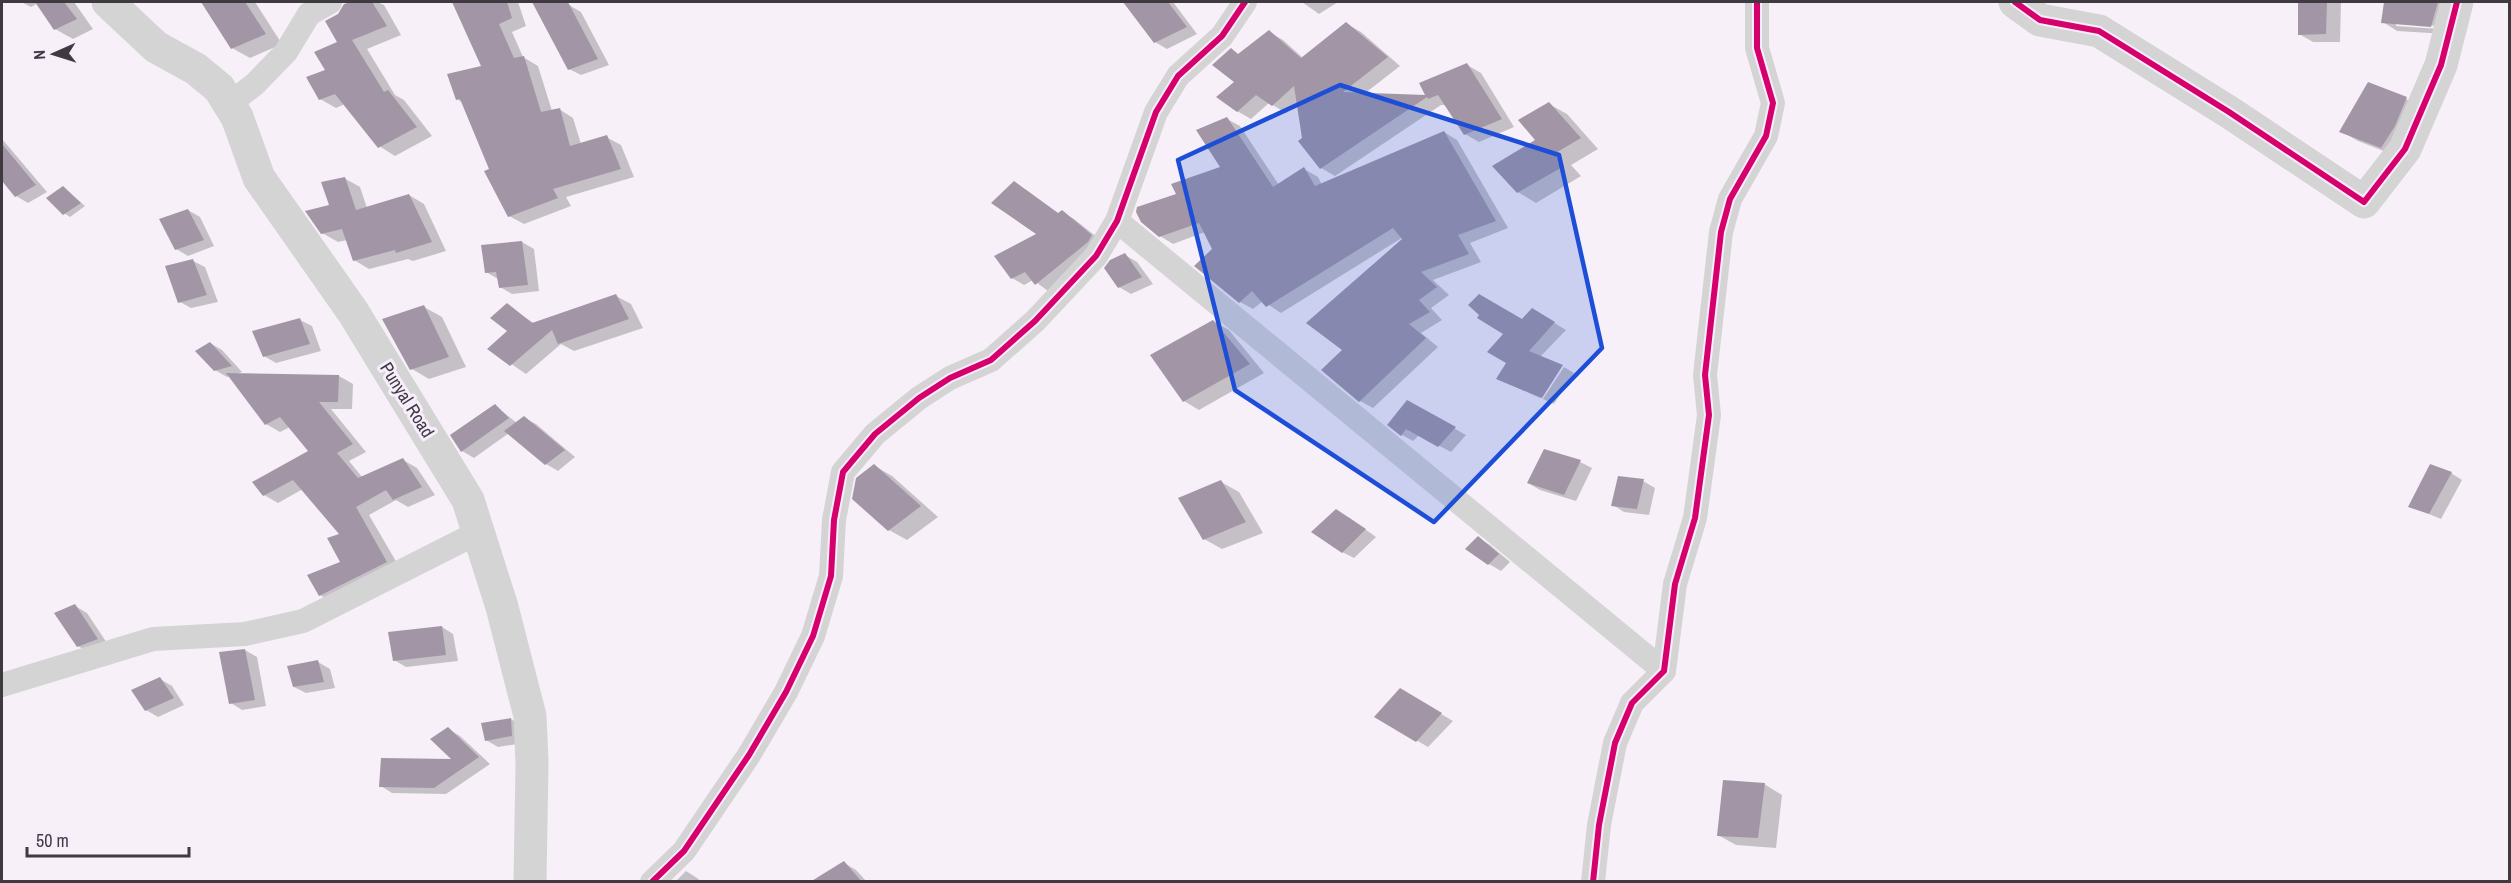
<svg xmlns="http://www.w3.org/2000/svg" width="2511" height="883" font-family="'Archivo Narrow',sans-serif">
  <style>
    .shadow { fill: #0003; fill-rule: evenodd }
    .building { fill: #a296a6 }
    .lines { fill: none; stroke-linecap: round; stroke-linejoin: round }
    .street { stroke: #d5d4d5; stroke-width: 24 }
    .secondary { stroke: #d5d4d5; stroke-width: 33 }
    .cycleway-casing { stroke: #f8edfc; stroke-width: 10 }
    .cycleway { stroke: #d6006c; stroke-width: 6 }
    .marked { fill: #1d4ed8; fill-opacity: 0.2; stroke: #1d4ed8; stroke-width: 4.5; stroke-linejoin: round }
    .labels { text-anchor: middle; stroke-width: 6; stroke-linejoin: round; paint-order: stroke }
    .street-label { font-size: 18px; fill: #3e3a3f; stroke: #f8edfc }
  </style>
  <rect width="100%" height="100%" fill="#f7f0f8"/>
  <!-- shadow -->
  <g class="shadow">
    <path d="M 21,2 L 74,2 L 93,29 L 73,39 L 55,29 L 38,3 L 31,7 Z"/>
    <path d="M 203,2 L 255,2 L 282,44 L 250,58 L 232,48 Z"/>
    <path d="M 355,2 L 377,2 L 384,5 L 401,35 L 367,49 L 395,95 L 404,100 L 432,136 L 395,156 L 379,146 L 345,104 L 336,108 L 320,99 L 327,71 L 339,43 L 339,15 L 345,6 Z"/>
    <path d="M 454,2 L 518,2 L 526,26 L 512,32 L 523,57 L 538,66 L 552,111 L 559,109 L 573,118 L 581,144 L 606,137 L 621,145 L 634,177 L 566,197 L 571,206 L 524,224 L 509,216 L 463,103 L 457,99 L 483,67 Z"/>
    <path d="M 534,2 L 563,2 L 566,6 L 569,5 L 581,12 L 609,65 L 581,75 L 569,69 Z"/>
    <path d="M 1131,2 L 1173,2 L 1197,34 L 1167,49 L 1155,42 L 1126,4 Z"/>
    <path d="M 1302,2 L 1338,2 L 1319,14 Z"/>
    <path d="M 2299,2 L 2341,2 L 2340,42 L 2313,42 L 2299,34 Z"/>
    <path d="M 2386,2 L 2454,2 L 2446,34 L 2397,31 L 2383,22 ZM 2396,23 L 2439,26 L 2439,29 L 2396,26 Z"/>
    <path d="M 1347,24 L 1361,32 L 1400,66 L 1364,94 L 1428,96 L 1467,65 L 1481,73 L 1514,127 L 1479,142 L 1465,134 L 1446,105 L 1441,105 L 1335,176 L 1321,168 L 1304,139 L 1298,102 L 1286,113 L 1269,103 L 1251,119 L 1237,111 L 1236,82 L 1239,55 L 1269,32 L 1283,40 L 1303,58 Z"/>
    <path d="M 2406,99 L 2424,109 L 2399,157 L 2358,141 L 2341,131 Z"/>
    <path d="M 1549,104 L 1567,114 L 1598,149 L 1571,165 L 1581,176 L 1536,203 L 1518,192 Z"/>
    <path d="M 1227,119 L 1240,126 L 1279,185 L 1304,169 L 1318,177 L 1322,185 L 1444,132 L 1457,140 L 1508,228 L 1470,243 L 1481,262 L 1433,280 L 1449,295 L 1431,308 L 1442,320 L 1421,333 L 1438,347 L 1373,408 L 1360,401 L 1344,350 L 1405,236 L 1281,313 L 1263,301 L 1253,309 L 1240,302 L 1205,232 L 1173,244 L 1160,236 L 1178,195 L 1222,168 Z"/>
    <path d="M 2,139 L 47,192 L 28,203 L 16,196 L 2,179 Z"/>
    <path d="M 344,178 L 360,187 L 367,208 L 409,195 L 424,204 L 446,251 L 413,261 L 408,259 L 369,269 L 354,260 L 347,240 L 338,242 L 322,233 L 331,206 Z"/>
    <path d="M 64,188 L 85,206 L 70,217 L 64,213 Z"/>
    <path d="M 1026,190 L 1059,214 L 1062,212 L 1074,219 L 1103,242 L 1048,291 L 1033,280 L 1024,285 L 1012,278 L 1039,234 Z"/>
    <path d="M 188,210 L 200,217 L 214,246 L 188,256 L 176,249 Z"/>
    <path d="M 522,242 L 534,249 L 539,291 L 512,294 L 500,287 L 498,279 L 486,272 Z"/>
    <path d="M 1125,255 L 1137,262 L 1153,284 L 1131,294 L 1119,287 Z"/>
    <path d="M 193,261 L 205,267 L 218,302 L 191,308 L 180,302 Z"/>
    <path d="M 616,296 L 631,304 L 643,328 L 574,351 L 561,344 L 526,374 L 489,349 L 509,331 L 507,305 L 535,324 Z"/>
    <path d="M 424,307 L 442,317 L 466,367 L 429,379 L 412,369 Z"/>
    <path d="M 1533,310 L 1566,330 L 1540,357 L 1561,366 L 1540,398 L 1498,379 L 1508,363 Z"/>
    <path d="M 300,320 L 312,326 L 321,351 L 276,363 L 264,356 Z"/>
    <path d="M 1213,321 L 1229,330 L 1264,373 L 1199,410 L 1184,401 L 1174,389 Z"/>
    <path d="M 210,343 L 222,350 L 242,372 L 236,374 L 339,376 L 353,384 L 352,409 L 331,409 L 366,452 L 349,461 L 363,478 L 403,460 L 417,468 L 435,495 L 408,507 L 396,500 L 369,515 L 401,570 L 334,603 L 320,595 L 342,563 L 341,534 L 303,489 L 278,503 L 264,495 L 310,451 L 290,427 L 280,432 L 266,424 L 230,376 L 227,377 L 215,370 Z"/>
    <path d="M 1564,367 L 1574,373 L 1554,404 L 1543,399 Z"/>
    <path d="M 1408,402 L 1466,435 L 1451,452 L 1419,435 L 1413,441 L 1402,435 Z"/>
    <path d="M 495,406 L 517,423 L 524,418 L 536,424 L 575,457 L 558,471 L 546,464 L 509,433 L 474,458 L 462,451 Z"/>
    <path d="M 1544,451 L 1580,462 L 1592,468 L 1576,501 L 1540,490 L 1528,483 Z"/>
    <path d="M 875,466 L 892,476 L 938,517 L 907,540 L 889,530 Z"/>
    <path d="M 2451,473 L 2462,480 L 2441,519 L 2410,506 Z"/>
    <path d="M 1643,481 L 1655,488 L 1649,515 L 1624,512 L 1613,505 Z"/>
    <path d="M 1221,482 L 1239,492 L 1263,533 L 1222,549 L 1204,539 Z"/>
    <path d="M 1348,517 L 1376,537 L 1354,558 L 1342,552 Z"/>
    <path d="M 1478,538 L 1490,545 L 1510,562 L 1501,571 L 1489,564 Z"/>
    <path d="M 75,606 L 87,613 L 109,646 L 90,653 L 78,646 Z"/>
    <path d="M 442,627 L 453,634 L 458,661 L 406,667 L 394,660 Z"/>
    <path d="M 245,650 L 257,657 L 266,706 L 242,710 L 231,703 Z"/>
    <path d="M 318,662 L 330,669 L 335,688 L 306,693 L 294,687 Z"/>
    <path d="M 160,679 L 172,686 L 184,705 L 158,717 L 146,710 Z"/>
    <path d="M 1400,690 L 1453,721 L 1428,747 L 1376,716 Z"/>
    <path d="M 511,719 L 522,726 L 523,743 L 498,747 L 486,740 Z"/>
    <path d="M 448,729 L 460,736 L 490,764 L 446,794 L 392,793 L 381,786 L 455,761 Z"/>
    <path d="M 1764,784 L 1782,795 L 1776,848 L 1736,845 L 1718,835 Z"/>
    <path d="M 844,863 L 856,870 L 867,882 L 813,882 Z"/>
    <path d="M 686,871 L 697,878 L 702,882 L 675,882 Z"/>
  </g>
  <!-- building -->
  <g class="building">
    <path d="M 35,2 L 64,2 L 77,19 L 54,30 Z"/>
    <path d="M 201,2 L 245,2 L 266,34 L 231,49 Z"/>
    <path d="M 351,2 L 372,2 L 387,26 L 352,40 L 384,92 L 388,90 L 417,127 L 378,148 L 335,94 L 319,100 L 306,77 L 325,70 L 314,52 L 337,42 L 325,21 L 338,14 L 344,4 Z"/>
    <path d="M 452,2 L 507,2 L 512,18 L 499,24 L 514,58 L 524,56 L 541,112 L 560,108 L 570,146 L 607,135 L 621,169 L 553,189 L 558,198 L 508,217 L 484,171 L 489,169 L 460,99 L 456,100 L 447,74 L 481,66 Z"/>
    <path d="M 532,2 L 568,2 L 598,59 L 568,70 Z"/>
    <path d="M 1123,2 L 1168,2 L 1187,27 L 1154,43 Z"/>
    <path d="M 2298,2 L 2327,2 L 2326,34 L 2298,35 Z"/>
    <path d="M 2384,2 L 2438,2 L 2431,27 L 2381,23 Z"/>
    <path d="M 1346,22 L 1388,57 L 1343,92 L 1425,95 L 1419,83 L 1467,63 L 1502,119 L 1464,135 L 1438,95 L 1428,99 L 1427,97 L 1320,169 L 1298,141 L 1302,138 L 1294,86 L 1272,106 L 1256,95 L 1237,112 L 1216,97 L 1234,82 L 1212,65 L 1231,48 L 1238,54 L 1269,30 L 1301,58 Z"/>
    <path d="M 2368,82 L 2407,97 L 2395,126 L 2381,148 L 2339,132 Z"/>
    <path d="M 1549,102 L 1581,138 L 1554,154 L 1564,166 L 1517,193 L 1492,166 L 1535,140 L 1518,120 Z"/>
    <path d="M 1227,117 L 1273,187 L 1304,167 L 1315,186 L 1444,131 L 1496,221 L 1458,235 L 1469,254 L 1421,272 L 1437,287 L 1419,300 L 1430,312 L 1409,324 L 1426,338 L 1359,402 L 1321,370 L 1342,350 L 1306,323 L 1402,239 L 1393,228 L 1266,307 L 1252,291 L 1239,303 L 1194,266 L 1212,249 L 1199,223 L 1159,237 L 1141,222 L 1136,212 L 1137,207 L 1176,194 L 1171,184 L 1220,167 L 1196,130 Z"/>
    <path d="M 2,144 L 36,185 L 15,197 L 2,181 Z"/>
    <path d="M 345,177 L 356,210 L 409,194 L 432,242 L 396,253 L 395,250 L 353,261 L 342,229 L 321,234 L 305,211 L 329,205 L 321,182 Z"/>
    <path d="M 1014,181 L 1058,213 L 1062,210 L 1092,235 L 1088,242 L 1035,285 L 1025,272 L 1011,279 L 994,256 L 1036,234 L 991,203 Z"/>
    <path d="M 63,186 L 81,203 L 63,215 L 46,198 Z"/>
    <path d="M 188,209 L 204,240 L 175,250 L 159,219 Z"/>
    <path d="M 522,241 L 528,285 L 499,288 L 496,272 L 485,273 L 481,245 Z"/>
    <path d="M 1125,253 L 1142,277 L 1118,288 L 1104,268 L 1110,260 Z"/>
    <path d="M 193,259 L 207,295 L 178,303 L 165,266 Z"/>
    <path d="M 616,294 L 629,319 L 558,344 L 552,330 L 510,366 L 487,349 L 507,331 L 490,318 L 507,303 L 532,323 Z"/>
    <path d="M 1479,294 L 1522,319 L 1532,308 L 1555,322 L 1529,351 L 1563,365 L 1542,398 L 1496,379 L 1506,363 L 1487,352 L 1503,334 L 1477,318 L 1479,315 L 1468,305 Z"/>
    <path d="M 424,305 L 449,357 L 410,370 L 382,319 Z"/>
    <path d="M 300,318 L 310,344 L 263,357 L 252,331 Z"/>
    <path d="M 1213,320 L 1250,364 L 1183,402 L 1150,355 Z"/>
    <path d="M 210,342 L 232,366 L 214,371 L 195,351 Z"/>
    <path d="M 226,373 L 339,375 L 338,402 L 319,402 L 353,444 L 337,453 L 358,478 L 403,458 L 422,487 L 393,500 L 386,490 L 356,507 L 387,562 L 319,596 L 307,575 L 340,562 L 327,538 L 339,534 L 293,480 L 263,496 L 252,482 L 308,451 L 280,417 L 265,425 Z"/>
    <path d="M 1407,400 L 1456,427 L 1438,447 L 1406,429 L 1401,436 L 1387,425 Z"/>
    <path d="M 495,404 L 509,418 L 461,452 L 450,435 Z"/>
    <path d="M 524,416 L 565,450 L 545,465 L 504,431 Z"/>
    <path d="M 1544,449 L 1581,460 L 1564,495 L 1527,483 Z"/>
    <path d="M 874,464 L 921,506 L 888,531 L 852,499 L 856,478 Z"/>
    <path d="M 2430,464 L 2452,472 L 2429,514 L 2408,507 Z"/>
    <path d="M 1618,476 L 1644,479 L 1637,509 L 1611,506 Z"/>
    <path d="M 1221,480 L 1246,522 L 1203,540 L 1178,498 Z"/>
    <path d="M 1336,509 L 1366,529 L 1342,553 L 1311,532 Z"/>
    <path d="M 1478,536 L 1499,554 L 1488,565 L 1465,549 Z"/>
    <path d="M 75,604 L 98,639 L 77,647 L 54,613 Z"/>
    <path d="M 442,626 L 446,655 L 393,661 L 388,632 Z"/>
    <path d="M 245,649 L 255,700 L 229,704 L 219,652 Z"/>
    <path d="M 318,660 L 324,682 L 293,687 L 287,666 Z"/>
    <path d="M 160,677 L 174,698 L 145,711 L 131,690 Z"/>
    <path d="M 1400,688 L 1442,713 L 1416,742 L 1374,717 Z"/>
    <path d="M 511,718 L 512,736 L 485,741 L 481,723 Z"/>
    <path d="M 448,727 L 479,757 L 434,788 L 379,787 L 381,758 L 451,759 L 430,739 Z"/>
    <path d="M 1723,780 L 1765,783 L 1758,838 L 1717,836 Z"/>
    <path d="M 844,861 L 862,882 L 810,882 Z"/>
  </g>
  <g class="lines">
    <!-- street -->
    <g class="street">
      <path d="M 229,104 L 255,84 L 286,52 L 309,14 L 330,2"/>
      <path d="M 1117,221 L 1664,671"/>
      <path d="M 2,685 L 153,639 L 245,634 L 303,621 L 479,532"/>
      <path d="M 652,882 L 684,851 L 749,755 L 786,692 L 813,636 L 831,576 L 834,520 L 843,472 L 875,434 L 919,398 L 950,378 L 991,360 L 1035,321 L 1096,256 L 1117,221 L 1156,112 L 1178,76 L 1222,36 L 1245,2"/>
      <path d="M 1593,882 L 1599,825 L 1615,743 L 1632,703 L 1664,671 L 1675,584 L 1695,518 L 1709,415 L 1705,375 L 1721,232 L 1730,199 L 1766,136 L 1773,103 L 1757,48 L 1757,2"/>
    </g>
    <!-- secondary -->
    <g class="secondary">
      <path d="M 108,2 L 156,47 L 196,69 L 219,88 L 237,117 L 259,178 L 353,312 L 468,500 L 502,607 L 530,716 L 532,763 L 530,882"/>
      <path d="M 2015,2 L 2040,20 L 2099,31 L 2229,112 L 2364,202 L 2405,149 L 2441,65 L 2457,2"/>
    </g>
    <defs>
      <g id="cycleway">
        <path d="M 2015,2 L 2040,20 L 2099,31 L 2229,112 L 2364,202 L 2405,149 L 2441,65 L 2457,2"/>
        <path d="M 652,882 L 684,851 L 749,755 L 786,692 L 813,636 L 831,576 L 834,520 L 843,472 L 875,434 L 919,398 L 950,378 L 991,360 L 1035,321 L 1096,256 L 1117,221 L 1156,112 L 1178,76 L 1222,36 L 1245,2"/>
        <path d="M 1593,882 L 1599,825 L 1615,743 L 1632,703 L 1664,671 L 1675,584 L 1695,518 L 1709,415 L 1705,375 L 1721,232 L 1730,199 L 1766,136 L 1773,103 L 1757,48 L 1757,2"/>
      </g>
    </defs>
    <!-- cycleway casing -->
    <use href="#cycleway" class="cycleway-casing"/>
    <!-- cycleway -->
    <use href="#cycleway" class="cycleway"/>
  </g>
  <!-- marked area -->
  <path class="marked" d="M 1340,85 L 1559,155 L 1602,348 L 1434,522 L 1235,390 L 1178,160 Z"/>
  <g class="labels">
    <!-- street labels -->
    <g class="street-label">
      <text transform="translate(407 400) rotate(58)" y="6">Punyal Road</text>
    </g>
  </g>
  <!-- border -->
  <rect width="2511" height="883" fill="none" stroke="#3e3a3f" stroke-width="6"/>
  <!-- north arrow -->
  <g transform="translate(54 54) rotate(267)" stroke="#f8edfc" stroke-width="4.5" paint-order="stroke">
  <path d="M0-4.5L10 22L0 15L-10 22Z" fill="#3e3a3f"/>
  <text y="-9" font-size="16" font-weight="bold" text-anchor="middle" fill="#3e3a3f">N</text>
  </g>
  <!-- scale -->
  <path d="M27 847v9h162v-9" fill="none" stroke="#3e3a3f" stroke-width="3"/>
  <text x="36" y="847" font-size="18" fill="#3e3a3f" stroke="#f8edfc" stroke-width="4.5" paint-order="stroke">50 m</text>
</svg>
